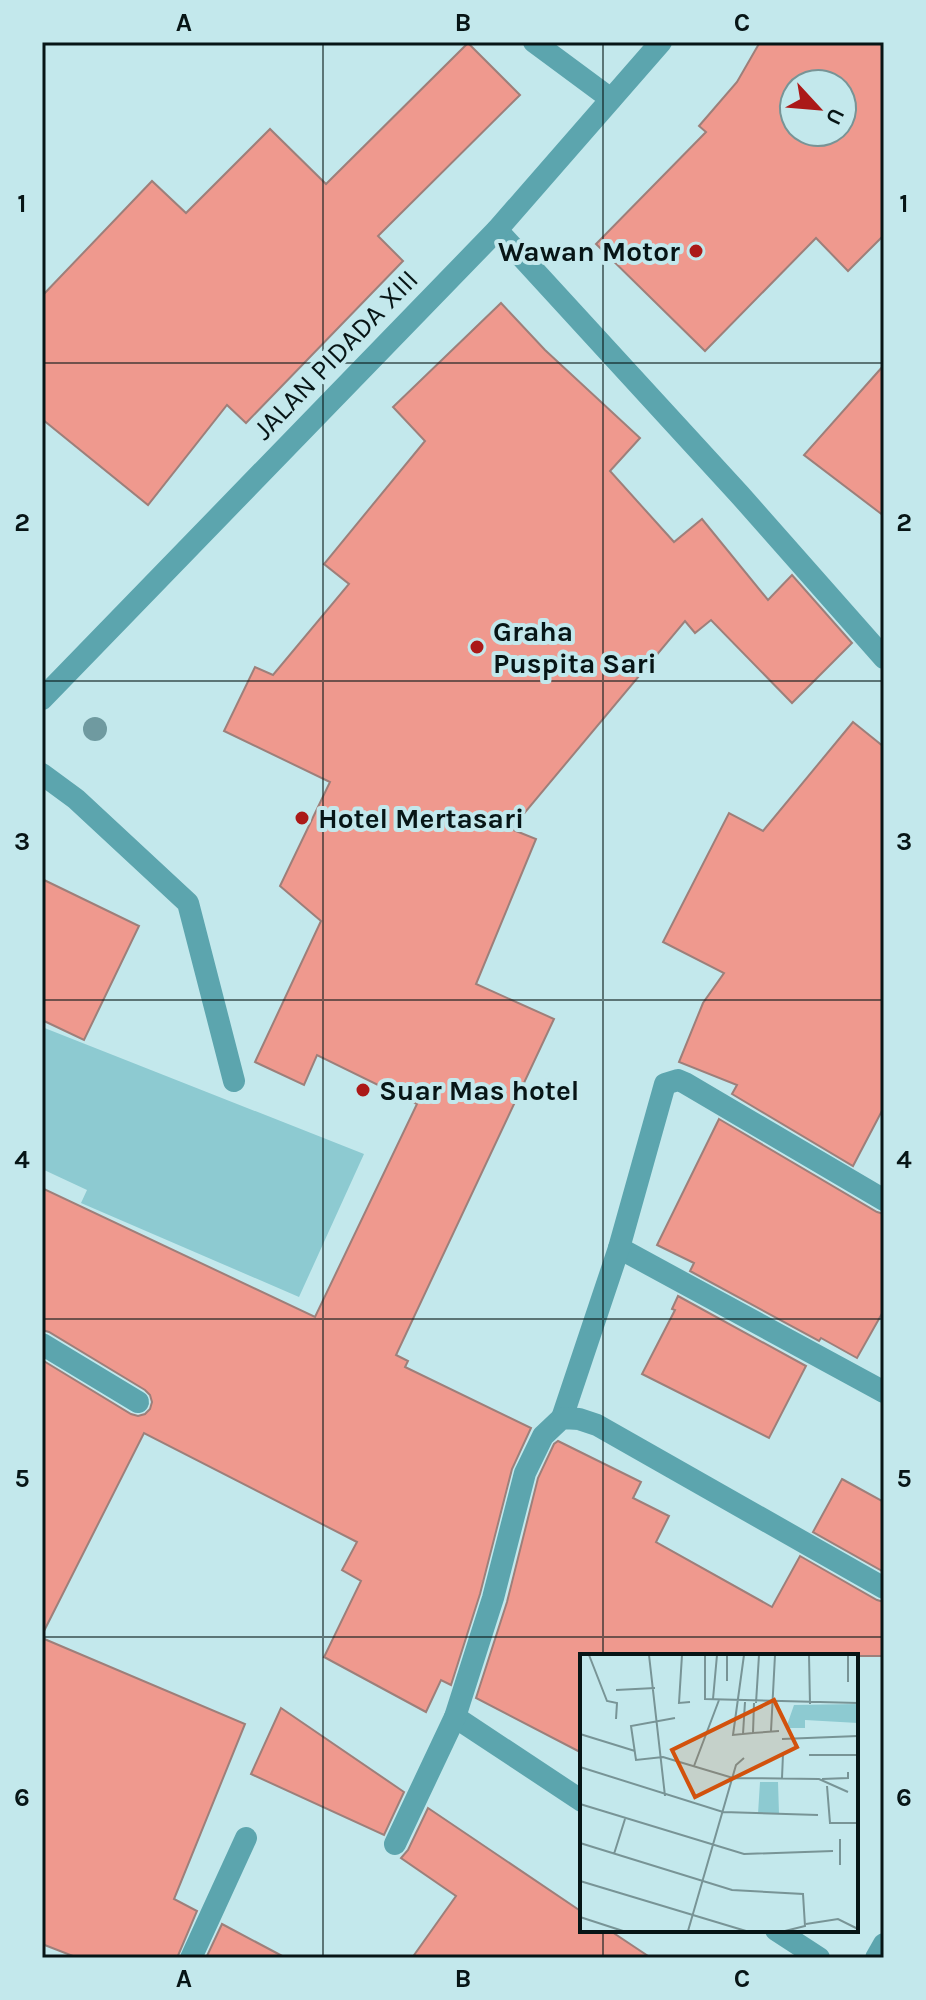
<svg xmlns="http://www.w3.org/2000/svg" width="926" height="2000" font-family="Karla,sans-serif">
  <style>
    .green { fill: #8dcad1 }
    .building { fill: #ef998e; stroke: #9d7f7a; stroke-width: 2; fill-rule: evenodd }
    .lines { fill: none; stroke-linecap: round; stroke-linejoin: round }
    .service { stroke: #5ca5ae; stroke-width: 22 }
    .minor { stroke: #5ca5ae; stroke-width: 22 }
    .tree { fill: #6f9aa0 }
    .grid { fill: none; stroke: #071516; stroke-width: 2; stroke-opacity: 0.55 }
    .poi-dot { fill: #ab1918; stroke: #c3e8ec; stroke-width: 3 }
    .labels { text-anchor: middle; stroke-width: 8; stroke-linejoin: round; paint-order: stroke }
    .poi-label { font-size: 28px; font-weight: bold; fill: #071516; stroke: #c3e8ec; text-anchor: start }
    .street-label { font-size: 28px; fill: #071516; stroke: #c3e8ec }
    .inset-road { fill: none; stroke: #789496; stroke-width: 2 }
    .view { fill: #d2520d; fill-opacity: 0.15; stroke: #d2520d; stroke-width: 4 }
    .inset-edge { fill: none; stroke: #071516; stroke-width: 4 }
    .neatline { fill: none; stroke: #071516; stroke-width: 3 }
    .grid-label { font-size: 26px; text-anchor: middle; font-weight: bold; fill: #071516 }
  </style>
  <rect width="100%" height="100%" fill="#c3e8ec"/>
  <!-- green -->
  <path class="green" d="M 42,1027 L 364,1154 L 299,1297 L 81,1203 L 87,1190 L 42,1169 Z"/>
  <!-- building -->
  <g class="building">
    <path d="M 760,42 L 884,42 L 884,235 L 848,271 L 816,238 L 705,351 L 596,244 L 706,132 L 699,126 L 737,82 ZM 794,84 L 842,84 L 842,132 L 794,132 Z"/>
    <path d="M 468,43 L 520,95 L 378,236 L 403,261 L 246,423 L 227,405 L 148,505 L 42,419 L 42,296 L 152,181 L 186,213 L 270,129 L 326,184 Z"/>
    <path d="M 501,303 L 545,350 L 640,438 L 610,471 L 674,542 L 702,519 L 768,600 L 792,575 L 852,643 L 792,703 L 711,620 L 695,633 L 685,621 L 511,829 L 536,839 L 476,984 L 554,1019 L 396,1355 L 408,1361 L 405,1367 L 531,1428 L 512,1469 L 480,1594 L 451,1685 L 441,1680 L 426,1712 L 324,1657 L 361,1581 L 342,1570 L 357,1542 L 144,1433 L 42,1635 L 42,1360 L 131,1414 L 138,1416 L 145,1414 L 150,1409 L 152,1402 L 150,1395 L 145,1390 L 49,1332 L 42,1330 L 42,1188 L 315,1317 L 417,1104 L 317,1055 L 304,1085 L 255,1062 L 321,921 L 280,886 L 330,782 L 224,731 L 255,667 L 273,675 L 349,584 L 324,564 L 425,441 L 393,407 Z"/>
    <path d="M 884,365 L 884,516 L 804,455 Z"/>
    <path d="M 853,722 L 884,747 L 884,1107 L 853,1166 L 732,1094 L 737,1085 L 679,1062 L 703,1003 L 724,973 L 663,942 L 729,813 L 763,831 Z"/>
    <path d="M 42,879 L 139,926 L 84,1040 L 42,1020 Z"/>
    <path d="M 719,1119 L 877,1212 L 884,1214 L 884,1310 L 857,1358 L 821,1338 L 819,1341 L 690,1271 L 694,1263 L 657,1245 Z"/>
    <path d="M 678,1296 L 806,1366 L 769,1438 L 642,1374 L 675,1310 L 672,1309 Z"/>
    <path d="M 558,1441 L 641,1482 L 633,1498 L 669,1516 L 656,1542 L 772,1607 L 800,1556 L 877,1600 L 884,1602 L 884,1656 L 582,1656 L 582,1753 L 476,1698 L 507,1602 L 538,1478 L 554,1444 Z"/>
    <path d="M 842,1479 L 884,1502 L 884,1572 L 813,1532 Z"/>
    <path d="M 42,1638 L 245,1724 L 174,1899 L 197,1911 L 177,1958 L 78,1958 L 42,1944 Z"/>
    <path d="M 281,1708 L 404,1792 L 384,1835 L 251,1774 Z"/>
    <path d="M 428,1808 L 582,1912 L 582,1930 L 609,1930 L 651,1958 L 412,1958 L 456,1896 L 401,1858 L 408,1850 Z"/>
    <path d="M 222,1924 L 286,1958 L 206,1958 Z"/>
  </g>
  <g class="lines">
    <!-- service -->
    <path class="service" d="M 42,1344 L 138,1402"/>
    <!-- minor -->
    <g class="minor">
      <path d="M 534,42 L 611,99"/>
      <path d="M 497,230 L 740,495 L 884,658"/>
      <path d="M 42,699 L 497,230 L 661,42"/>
      <path d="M 42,774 L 76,799 L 188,903 L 234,1081"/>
      <path d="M 619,1248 L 884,1392"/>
      <path d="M 562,1418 L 619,1248 L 665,1084 L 678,1080 L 685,1083 L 884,1200"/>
      <path d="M 455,1717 L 582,1801"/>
      <path d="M 395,1844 L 455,1717 L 493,1598 L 525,1473 L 543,1436 L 562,1418 L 579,1419 L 597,1425 L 884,1588"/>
      <path d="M 776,1930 L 819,1958"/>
      <path d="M 191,1958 L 246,1838"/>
      <path d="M 876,1958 L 884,1944"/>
    </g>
  </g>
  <!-- trees -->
  <circle class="tree" cx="95" cy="729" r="12"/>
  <!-- grid -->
  <path class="grid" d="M 323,42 L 323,1958M 603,42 L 603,1656M 42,363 L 884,363M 42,681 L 884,681M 42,1000 L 884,1000M 42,1319 L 884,1319M 42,1637 L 884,1637M 603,1930 L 603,1958"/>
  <!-- markers -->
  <g class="poi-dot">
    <circle cx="696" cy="251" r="8"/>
    <circle cx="477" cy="647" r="8"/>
    <circle cx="302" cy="818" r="8"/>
    <circle cx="363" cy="1090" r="8"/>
  </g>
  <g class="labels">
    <!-- poi labels -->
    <g class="poi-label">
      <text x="680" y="261" text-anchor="end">Wawan Motor</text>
      <text x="493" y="641">Graha<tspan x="493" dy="32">Puspita Sari</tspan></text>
      <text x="318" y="828">Hotel Mertasari</text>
      <text x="379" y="1100">Suar Mas hotel</text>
    </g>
    <!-- street labels -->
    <g class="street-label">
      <text transform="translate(335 354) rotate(-46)" y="10">JALAN PIDADA XIII</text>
    </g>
  </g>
  <!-- overview -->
  <g transform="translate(580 1654)">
    <rect width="278" height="278" fill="#c3e8ec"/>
    <path d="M 278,50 L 278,69 L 225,66 L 225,74 L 206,74 L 214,51 ZM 180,128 L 198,128 L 199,160 L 178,160 Z" fill="#8dcad1"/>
    <path class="inset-road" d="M 9,1 L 27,47 L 37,49 L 36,65M 69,1 L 85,142M 102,1 L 99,49 L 110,48M 125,1 L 125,45 L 278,49M 164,1 L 153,81 L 173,79M 229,1 L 230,50M 147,27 L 147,1M 268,28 L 268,1M 36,36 L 75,34M 133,45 L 137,1M 174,49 L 173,79 L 199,77M 176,49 L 179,1M 95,64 L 51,72 L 56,106 L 83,103 L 153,124 L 239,125 L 268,138M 191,77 L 195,1M 0,80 L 55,97M 163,80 L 165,48M 202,85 L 278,82M 229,101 L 278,101M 114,112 L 139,46M 0,113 L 143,158 L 238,161M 202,124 L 203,100M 242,125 L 268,124 L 268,118M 247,132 L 250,169 L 278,169M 0,150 L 164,200 L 253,197M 260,185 L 260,211M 0,189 L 152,236 L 223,240 L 225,272 L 205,277M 34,200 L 45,165M 0,227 L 166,277M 0,263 L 43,277M 226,270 L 258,265 L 278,275M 108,277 L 156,111 L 164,104"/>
    <path class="view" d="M 194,46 L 217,93 L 115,143 L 92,96 Z"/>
    <rect width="278" height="278" class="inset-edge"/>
  </g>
  <!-- border -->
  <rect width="926" height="2000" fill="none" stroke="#c3e8ec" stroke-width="88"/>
  <!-- north arrow -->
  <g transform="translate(818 108) rotate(116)"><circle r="38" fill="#c3e8ec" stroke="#789496" stroke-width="2"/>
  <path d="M0-6L14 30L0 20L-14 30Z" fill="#ab1918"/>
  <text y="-12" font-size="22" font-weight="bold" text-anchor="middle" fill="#071516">U</text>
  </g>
  <rect x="44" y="44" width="838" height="1912" class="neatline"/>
  <g class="grid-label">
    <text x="184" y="31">A</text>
    <text x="463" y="31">B</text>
    <text x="742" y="31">C</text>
    <text x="22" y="212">1</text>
    <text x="904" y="212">1</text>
    <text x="22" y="531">2</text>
    <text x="904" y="531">2</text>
    <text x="22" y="850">3</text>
    <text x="904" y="850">3</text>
    <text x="22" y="1168">4</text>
    <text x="904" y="1168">4</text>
    <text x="22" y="1487">5</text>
    <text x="904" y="1487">5</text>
    <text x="22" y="1806">6</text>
    <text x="904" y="1806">6</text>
    <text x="184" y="1987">A</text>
    <text x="463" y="1987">B</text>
    <text x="742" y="1987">C</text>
  </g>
</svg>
